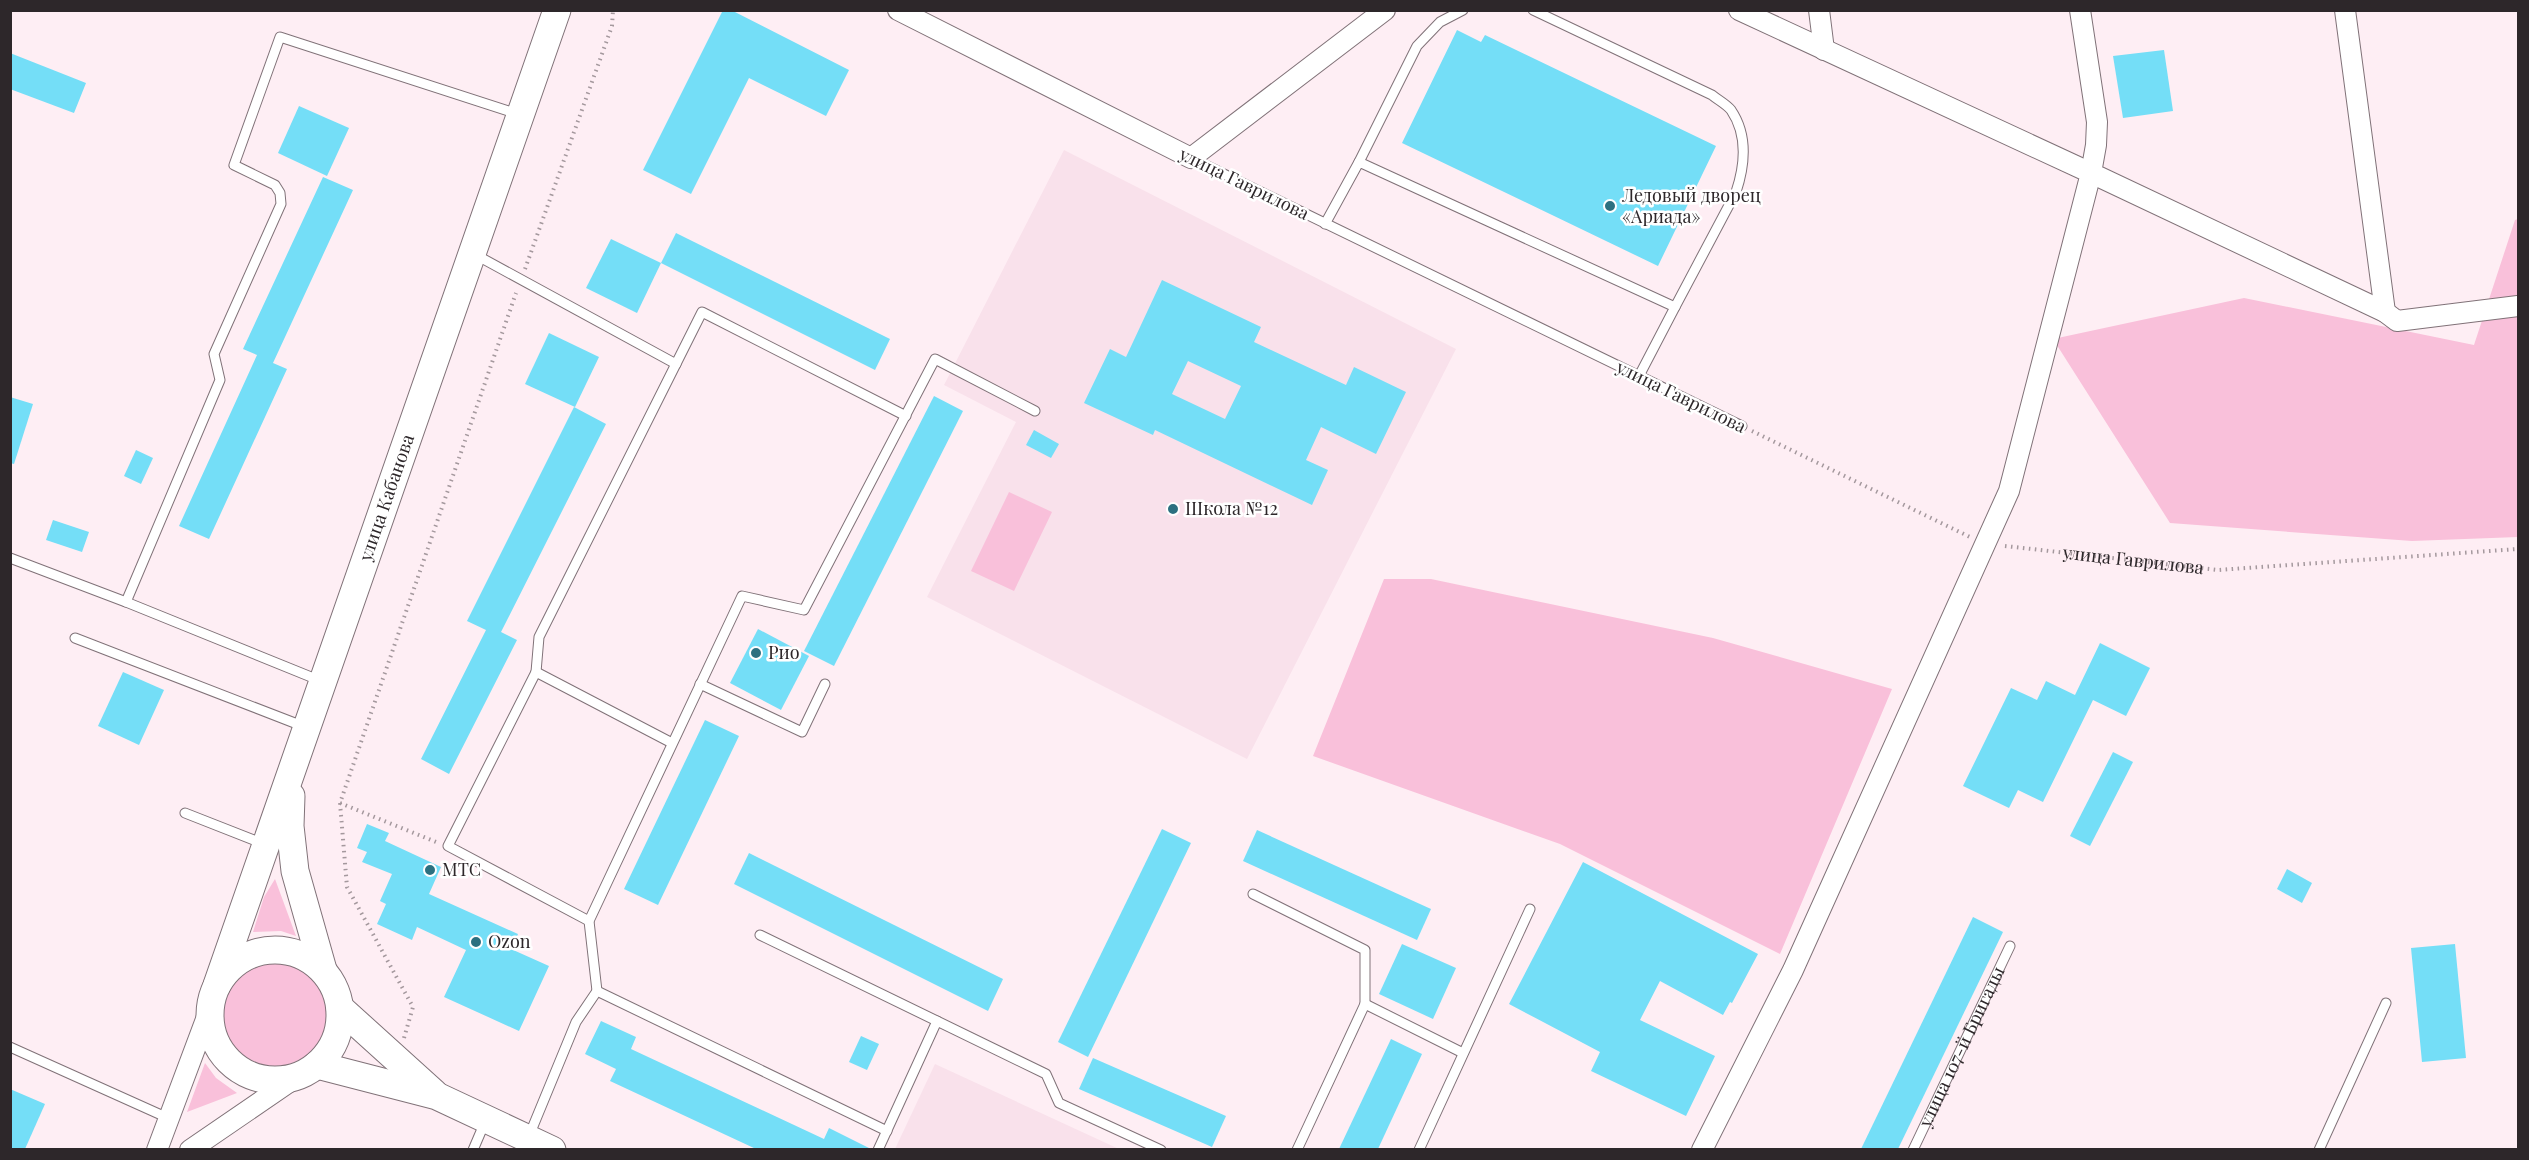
<svg xmlns="http://www.w3.org/2000/svg" width="2529" height="1160" font-family="'Playfair Display',serif">
  <style>
    .built { fill: #f9e1eb }
    .green { fill: #f9c0da }
    .building { fill: #74def7; fill-rule: evenodd }
    .lines { fill: none; stroke-linecap: round; stroke-linejoin: round }
    .service-casing { stroke: #807278; stroke-width: 11 }
    .minor-casing { stroke: #807278; stroke-width: 22 }
    .secondary-casing { stroke: #807278; stroke-width: 29 }
    .path { stroke: #a4989d; stroke-width: 4; stroke-dasharray: 1.5 4.5; stroke-linecap: butt }
    .service { stroke: #fff; stroke-width: 9 }
    .minor { stroke: #fff; stroke-width: 20 }
    .secondary { stroke: #fff; stroke-width: 27 }
    .poi-dot { fill: #2c7080; stroke: #fff; stroke-width: 2 }
    .labels { text-anchor: middle; stroke-width: 5; stroke-linejoin: round; paint-order: stroke }
    .street-label { font-size: 18px; fill: #2d272a; stroke: #fff }
    .poi-label { font-size: 18px; fill: #2d272a; stroke: #fff; text-anchor: start }
  </style>
  <rect width="100%" height="100%" fill="#feeef4"/>
  <!-- built -->
  <g class="built">
    <path d="M 1064,150 L 1456,349 L 1247,759 L 927,597 L 1016,422 L 944,385 Z"/>
    <path d="M 935,1064 L 1119,1149 L 895,1149 Z"/>
  </g>
  <!-- green -->
  <g class="green">
    <path d="M 2518,219 L 2518,537 L 2412,541 L 2170,523 L 2053,339 L 2244,298 L 2474,345 L 2515,220 Z"/>
    <path d="M 1009,492 L 1052,512 L 1014,591 L 971,571 Z"/>
    <path d="M 1384,579 L 1431,579 L 1713,638 L 1892,689 L 1780,954 L 1560,844 L 1313,756 Z"/>
    <path d="M 275,879 L 296,936 L 281,931 L 253,932 L 264,897 Z"/>
    <circle cx="275" cy="1014" r="52"/>
    <path d="M 205,1063 L 216,1078 L 237,1093 L 187,1112 Z"/>
  </g>
  <!-- building -->
  <g class="building">
    <path d="M 723,10 L 731,10 L 849,70 L 826,116 L 749,78 L 691,194 L 643,170 Z"/>
    <path d="M 1457,30 L 1481,42 L 1485,35 L 1716,146 L 1658,266 L 1402,143 Z"/>
    <path d="M 2164,50 L 2173,111 L 2123,118 L 2113,56 Z"/>
    <path d="M 10,53 L 86,83 L 74,113 L 10,89 Z"/>
    <path d="M 299,106 L 349,128 L 327,176 L 278,153 Z"/>
    <path d="M 323,177 L 353,190 L 273,363 L 287,369 L 209,539 L 179,526 L 257,355 L 243,349 Z"/>
    <path d="M 676,233 L 890,339 L 875,370 L 661,263 Z"/>
    <path d="M 611,239 L 661,263 L 637,313 L 586,288 Z"/>
    <path d="M 1162,280 L 1261,327 L 1254,342 L 1346,385 L 1354,367 L 1406,392 L 1376,454 L 1321,427 L 1306,460 L 1328,470 L 1312,505 L 1155,430 L 1153,435 L 1084,403 L 1110,349 L 1126,357 ZM 1188,361 L 1241,386 L 1225,419 L 1172,394 Z"/>
    <path d="M 549,333 L 599,357 L 575,407 L 525,384 Z"/>
    <path d="M 934,396 L 963,411 L 834,666 L 804,651 Z"/>
    <path d="M 10,397 L 33,404 L 14,464 L 10,463 Z"/>
    <path d="M 574,407 L 606,424 L 501,632 L 517,640 L 449,774 L 421,759 L 486,630 L 467,621 Z"/>
    <path d="M 1034,430 L 1059,444 L 1051,458 L 1026,445 Z"/>
    <path d="M 136,450 L 153,458 L 141,484 L 124,476 Z"/>
    <path d="M 53,520 L 89,532 L 82,552 L 46,540 Z"/>
    <path d="M 758,629 L 809,656 L 781,710 L 730,683 Z"/>
    <path d="M 2100,643 L 2150,668 L 2126,716 L 2093,700 L 2043,802 L 2018,790 L 2009,808 L 1963,786 L 2011,688 L 2037,700 L 2046,681 L 2075,695 Z"/>
    <path d="M 123,672 L 164,690 L 139,745 L 98,726 Z"/>
    <path d="M 705,720 L 739,736 L 658,905 L 624,889 Z"/>
    <path d="M 2113,752 L 2133,762 L 2090,846 L 2070,836 Z"/>
    <path d="M 367,824 L 389,833 L 385,841 L 441,867 L 429,894 L 518,934 L 511,949 L 549,966 L 519,1031 L 444,997 L 466,950 L 417,927 L 412,940 L 377,924 L 386,904 L 380,901 L 392,874 L 362,862 L 367,852 L 357,848 Z"/>
    <path d="M 1162,829 L 1191,843 L 1088,1057 L 1058,1042 Z"/>
    <path d="M 1257,830 L 1431,909 L 1417,940 L 1243,861 Z"/>
    <path d="M 749,853 L 1003,979 L 988,1011 L 734,884 Z"/>
    <path d="M 1583,862 L 1758,954 L 1732,1003 L 1730,1002 L 1723,1015 L 1660,981 L 1640,1020 L 1715,1056 L 1686,1116 L 1591,1071 L 1600,1052 L 1509,1004 Z"/>
    <path d="M 2287,869 L 2312,883 L 2302,903 L 2277,889 Z"/>
    <path d="M 1973,917 L 2003,932 L 1898,1149 L 1861,1149 Z"/>
    <path d="M 1402,944 L 1456,968 L 1433,1019 L 1379,994 Z"/>
    <path d="M 2455,944 L 2466,1058 L 2422,1062 L 2411,948 Z"/>
    <path d="M 601,1021 L 636,1037 L 631,1049 L 824,1139 L 829,1128 L 871,1149 L 756,1149 L 610,1081 L 616,1069 L 585,1054 Z"/>
    <path d="M 861,1036 L 879,1044 L 867,1070 L 849,1062 Z"/>
    <path d="M 1391,1039 L 1422,1054 L 1378,1149 L 1339,1149 Z"/>
    <path d="M 1093,1058 L 1226,1116 L 1212,1147 L 1079,1089 Z"/>
    <path d="M 10,1089 L 45,1104 L 25,1149 L 10,1149 Z"/>
  </g>
  <g class="lines">
    <defs>
      <g id="service">
        <path d="M 1533,10 L 1712,95 C 1718,100 1726,104 1731,110 C 1748,135 1745,165 1736,192 L 1675,307"/>
        <path d="M 1191,158 L 1742,426"/>
        <path d="M 1359,162 L 1417,46 L 1440,22 L 1463,10"/>
        <path d="M 1325,224 L 1359,162 L 1675,307 L 1639,376"/>
        <path d="M 476,255 L 676,364"/>
        <path d="M 10,558 L 126,602"/>
        <path d="M 75,638 L 305,727"/>
        <path d="M 536,672 L 539,637 L 702,312 L 906,416"/>
        <path d="M 321,681 L 126,602 L 220,380 L 214,354 L 281,204 L 280,193 L 275,185 L 234,165 L 280,37 L 518,114"/>
        <path d="M 700,684 L 802,732 L 825,684"/>
        <path d="M 185,813 L 264,844"/>
        <path d="M 1253,894 L 1365,950 L 1365,1004"/>
        <path d="M 589,921 L 448,846 L 536,672 L 672,743"/>
        <path d="M 760,935 L 1046,1074 L 1059,1103 L 1161,1150"/>
        <path d="M 597,991 L 589,921 L 742,596 L 804,610 L 935,359 L 1035,411"/>
        <path d="M 10,1047 L 168,1118"/>
        <path d="M 529,1136 L 576,1022 L 597,991 L 887,1131"/>
        <path d="M 473,1150 L 485,1122"/>
        <path d="M 878,1150 L 937,1021"/>
        <path d="M 1297,1150 L 1365,1004 L 1463,1053"/>
        <path d="M 1419,1150 L 1530,909"/>
        <path id="s2" d="M 1913,1150 L 2010,946"/>
        <path d="M 2319,1150 L 2386,1003"/>
      </g>
      <g id="minor">
        <path d="M 898,10 L 1191,158 L 1385,10"/>
        <path d="M 1819,10 L 1824,50"/>
        <path d="M 2080,10 L 2097,122 L 2096,145 L 2091,173 L 2385,312 L 2397,321 L 2518,306"/>
        <path d="M 2345,10 L 2385,312"/>
        <path d="M 157,1150 L 211,1006"/>
        <path d="M 190,1150 L 298,1076"/>
        <path d="M 1702,1150 L 1793,970 L 2009,491 L 2091,173 L 1739,10"/>
      </g>
      <g id="secondary">
        <path d="M 291,796 L 290,826 L 295,871 L 323,970"/>
        <circle cx="275" cy="1015" r="65"/>
        <path id="s3" d="M 217,985 L 557,10"/>
        <path d="M 340,1008 L 434,1093"/>
        <path d="M 317,1065 L 437,1096 L 552,1150"/>
      </g>
    </defs>
    <!-- service casing -->
    <use href="#service" class="service-casing"/>
    <!-- minor casing -->
    <use href="#minor" class="minor-casing"/>
    <!-- secondary casing -->
    <use href="#secondary" class="secondary-casing"/>
    <!-- path -->
    <g class="path">
      <path d="M 525,269 L 612,26 L 613,10"/>
      <path d="M 1752,431 L 1970,537"/>
      <path id="s1" d="M 2005,546 L 2218,570 L 2518,549"/>
      <path d="M 340,803 L 436,842"/>
      <path d="M 404,1038 L 413,1007 L 347,887 L 340,803 L 516,293"/>
    </g>
    <!-- service -->
    <use href="#service" class="service"/>
    <!-- minor -->
    <use href="#minor" class="minor"/>
    <!-- secondary -->
    <use href="#secondary" class="secondary"/>
  </g>
  <!-- markers -->
  <g class="poi-dot">
    <circle cx="1610" cy="206" r="6"/>
    <circle cx="1173" cy="509" r="6"/>
    <circle cx="756" cy="653" r="6"/>
    <circle cx="430" cy="870" r="6"/>
    <circle cx="476" cy="942" r="6"/>
  </g>
  <g class="labels">
    <!-- street labels -->
    <g class="street-label">
      <text transform="translate(1244 184) rotate(26)" y="6">улица Гаврилова</text>
      <text transform="translate(1681 397) rotate(26)" y="6">улица Гаврилова</text>
      <text dy="6" stroke="none"><textPath href="#s3" startOffset="516">улица Кабанова</textPath></text>
      <text dy="6" stroke="none"><textPath href="#s1" startOffset="129">улица Гаврилова</textPath></text>
      <text dy="6" stroke="none"><textPath href="#s2" startOffset="114">улица 107-й Бригады</textPath></text>
    </g>
    <!-- poi labels -->
    <g class="poi-label">
      <text x="1622" y="202">Ледовый дворец<tspan x="1622" dy="21">«Ариада»</tspan></text>
      <text x="1185" y="515">Школа №12</text>
      <text x="768" y="659">Рио</text>
      <text x="442" y="876">МТС</text>
      <text x="488" y="948">Ozon</text>
    </g>
  </g>
  <!-- border -->
  <rect width="2529" height="1160" fill="none" stroke="#2d272a" stroke-width="24"/>
</svg>
